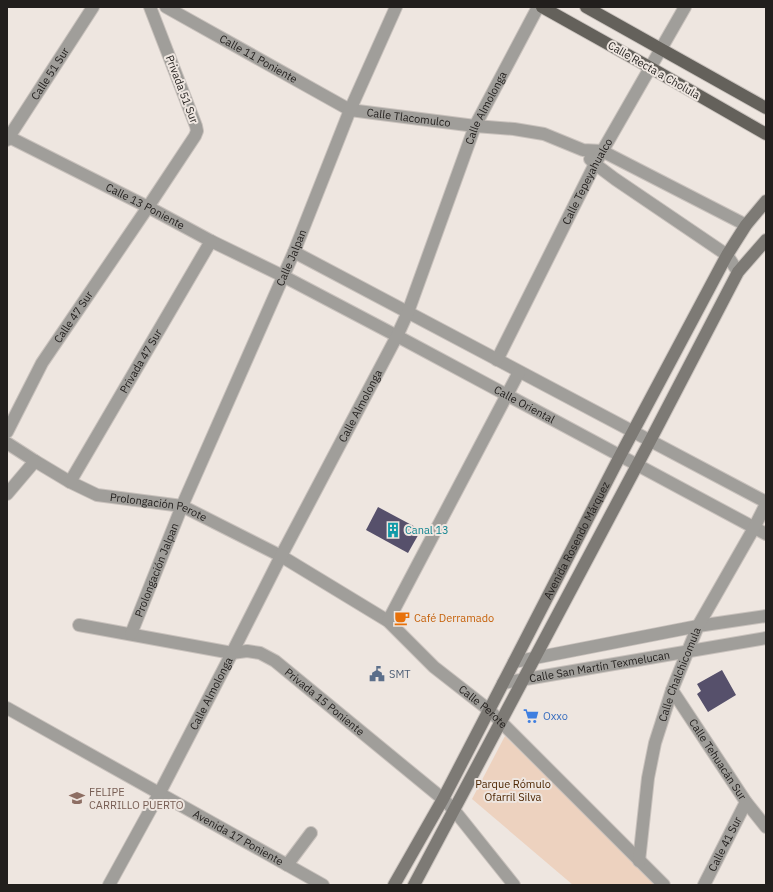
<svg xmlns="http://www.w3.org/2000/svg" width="773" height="892" font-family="'IBM Plex Sans',sans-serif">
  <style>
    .green { fill: #edd2bf }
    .building { fill: #56506b }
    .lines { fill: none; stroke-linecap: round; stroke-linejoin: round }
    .street-casing { stroke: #c9c2bd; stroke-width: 14 }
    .secondary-casing { stroke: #c9c2bd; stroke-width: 14 }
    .primary-casing { stroke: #c9c2bd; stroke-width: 14 }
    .street { stroke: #a09e9a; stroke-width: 12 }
    .secondary { stroke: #7d7a75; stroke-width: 12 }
    .primary { stroke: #64615b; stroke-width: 12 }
    .labels { text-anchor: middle; stroke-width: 4; stroke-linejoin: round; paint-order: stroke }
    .street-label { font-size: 11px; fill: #221f1d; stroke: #eee6e0 }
    .culture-label { font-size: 11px; fill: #0d838f; stroke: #eee6e0; text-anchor: start }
    .food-label { font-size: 11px; fill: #c56008; stroke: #eee6e0; text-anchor: start }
    .service-label { font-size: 11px; fill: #4e5e75; stroke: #eee6e0; text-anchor: start }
    .shop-label { font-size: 11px; fill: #366cbe; stroke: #eee6e0; text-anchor: start }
    .park-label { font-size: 11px; fill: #4d2602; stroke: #eee6e0 }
    .education-label { font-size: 11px; fill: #785e54; stroke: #eee6e0; text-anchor: start }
  </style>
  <rect width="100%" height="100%" fill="#eee6e0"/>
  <!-- green -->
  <path class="green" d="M 505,736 L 657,885 L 573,885 L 472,799 Z"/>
  <!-- building -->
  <g class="building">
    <path d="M 378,507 L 421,530 L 408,553 L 366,530 Z"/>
    <path d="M 722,670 L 736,695 L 708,712 L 697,694 L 701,691 L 697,684 Z"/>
  </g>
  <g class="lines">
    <defs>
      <g id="street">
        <path id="s1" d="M 166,7 L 350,110 L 475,126 L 514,129 L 544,134 L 583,150 L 602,151 L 746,225"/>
        <path id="s2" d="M 7,136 L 148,207 L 211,241 L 283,276 L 397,336 L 766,534"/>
        <path id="s3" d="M 7,140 L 93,7"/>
        <path d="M 590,159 L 595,164 L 615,179 L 727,255 L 738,272"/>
        <path d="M 294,252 L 766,502"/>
        <path id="s4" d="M 497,360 L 595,164 L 685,7"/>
        <path id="s5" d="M 7,432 L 42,363 L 148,207 L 195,136 L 197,131 L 196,126 L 150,7"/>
        <path id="s6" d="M 7,443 L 35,461 L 70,482 L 97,495 L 182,506 L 281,556 L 388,621 L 434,667 L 489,710 L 664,885"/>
        <path id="s7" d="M 70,482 L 211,241"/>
        <path d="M 7,494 L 35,461"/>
        <path d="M 388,621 L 519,372"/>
        <path id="s8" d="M 79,625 L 232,653 L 247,651 L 260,653 L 275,661 L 443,799 L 454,810 L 514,885"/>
        <path id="s9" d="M 131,634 L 182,506 L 294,252 L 350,110 L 396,7"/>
        <path d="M 514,662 L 698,626 L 766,616"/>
        <path id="s10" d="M 503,683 L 766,638"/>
        <path id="s11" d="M 672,690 L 746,802 L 766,827"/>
        <path id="s12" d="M 7,708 L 323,885"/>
        <path id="s13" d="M 639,861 L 648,778 L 655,743 L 672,690 L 698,626 L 754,528 L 766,504"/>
        <path d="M 287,865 L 311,833"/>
        <path id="s14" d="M 109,885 L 159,794 L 232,653 L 281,556 L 397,336 L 408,312 L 475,126 L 538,7"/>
        <path id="s15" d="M 704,885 L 746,802"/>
      </g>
      <g id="secondary">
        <path id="s16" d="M 394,885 L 443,799 L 514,662 L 620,456 L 727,255 L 746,225 L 766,201"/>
        <path d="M 414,885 L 650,441 L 738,272 L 766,240"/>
      </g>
      <g id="primary">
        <path d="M 542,7 L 651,68 L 766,134"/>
        <path d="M 586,7 L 766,108"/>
      </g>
    </defs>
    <!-- street casing -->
    <use href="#street" class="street-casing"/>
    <!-- secondary casing -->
    <use href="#secondary" class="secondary-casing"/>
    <!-- primary casing -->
    <use href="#primary" class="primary-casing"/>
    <!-- street -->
    <use href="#street" class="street"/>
    <!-- secondary -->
    <use href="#secondary" class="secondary"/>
    <!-- primary -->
    <use href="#primary" class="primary"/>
  </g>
  <!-- icons -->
  <defs>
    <symbol id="building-bare" viewBox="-9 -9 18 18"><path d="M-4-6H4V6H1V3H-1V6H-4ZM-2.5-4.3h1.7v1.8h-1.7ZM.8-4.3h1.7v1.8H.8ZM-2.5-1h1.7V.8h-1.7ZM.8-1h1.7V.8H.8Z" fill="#0f9aa8" stroke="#eee6e0" stroke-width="2.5" paint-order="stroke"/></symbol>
    <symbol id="cafe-bare" viewBox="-9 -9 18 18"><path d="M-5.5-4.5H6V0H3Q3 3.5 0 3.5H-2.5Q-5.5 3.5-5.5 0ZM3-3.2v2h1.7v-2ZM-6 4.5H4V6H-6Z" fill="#e8710a" stroke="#eee6e0" stroke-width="2.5" paint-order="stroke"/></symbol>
    <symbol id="civic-bare" viewBox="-9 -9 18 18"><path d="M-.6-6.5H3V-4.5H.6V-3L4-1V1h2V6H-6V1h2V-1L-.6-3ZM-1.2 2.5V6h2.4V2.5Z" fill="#5c6f8a" stroke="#eee6e0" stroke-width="2.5" paint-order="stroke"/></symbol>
    <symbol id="supermarket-bare" viewBox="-9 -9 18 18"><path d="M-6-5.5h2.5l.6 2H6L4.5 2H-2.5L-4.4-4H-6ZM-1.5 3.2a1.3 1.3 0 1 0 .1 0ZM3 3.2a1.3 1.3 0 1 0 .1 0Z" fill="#3f7fe0" stroke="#eee6e0" stroke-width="2.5" paint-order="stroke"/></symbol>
    <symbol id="school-bare" viewBox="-9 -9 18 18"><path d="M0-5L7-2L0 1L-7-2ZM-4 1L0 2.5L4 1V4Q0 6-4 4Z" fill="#8d6e63" stroke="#eee6e0" stroke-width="2.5" paint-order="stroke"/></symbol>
  </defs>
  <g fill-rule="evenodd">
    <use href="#building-bare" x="382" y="519" width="22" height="22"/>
    <use href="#cafe-bare" x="391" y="607" width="22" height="22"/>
    <use href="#civic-bare" x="366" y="663" width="22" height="22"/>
    <use href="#supermarket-bare" x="520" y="705" width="22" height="22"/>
    <use href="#school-bare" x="66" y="787" width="22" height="22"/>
  </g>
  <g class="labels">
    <!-- street labels -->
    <g class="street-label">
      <text dy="4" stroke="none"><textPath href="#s1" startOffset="106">Calle 11 Poniente</textPath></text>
      <text transform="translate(654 70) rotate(30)" y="4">Calle Recta a Cholula</text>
      <text dy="4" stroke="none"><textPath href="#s3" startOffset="79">Calle 51 Sur</textPath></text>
      <text transform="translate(182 89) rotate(69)" y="4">Privada 51 Sur</text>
      <text dy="4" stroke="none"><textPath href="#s14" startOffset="865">Calle Almolonga</textPath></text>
      <text dy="4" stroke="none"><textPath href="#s1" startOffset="270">Calle Tlacomulco</textPath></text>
      <text dy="4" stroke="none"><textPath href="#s4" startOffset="200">Calle Tepeyahualco</textPath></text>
      <text dy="4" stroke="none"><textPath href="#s2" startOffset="155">Calle 13 Poniente</textPath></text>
      <text dy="4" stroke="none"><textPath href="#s9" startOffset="409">Calle Jalpan</textPath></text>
      <text dy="4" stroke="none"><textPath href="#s5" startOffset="133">Calle 47 Sur</textPath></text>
      <text dy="4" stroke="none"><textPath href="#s7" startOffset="140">Privada 47 Sur</textPath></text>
      <text dy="4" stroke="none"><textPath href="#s2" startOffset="583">Calle Oriental</textPath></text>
      <text dy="4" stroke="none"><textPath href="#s14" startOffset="541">Calle Almolonga</textPath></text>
      <text dy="4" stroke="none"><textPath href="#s6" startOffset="167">Prolongación Perote</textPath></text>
      <text dy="4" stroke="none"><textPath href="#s16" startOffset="390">Avenida Rosendo Márquez</textPath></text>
      <text dy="4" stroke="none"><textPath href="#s9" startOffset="69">Prolongación Jalpan</textPath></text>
      <text dy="4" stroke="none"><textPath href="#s10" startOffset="98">Calle San Martín Texmelucan</textPath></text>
      <text dy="4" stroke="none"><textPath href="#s13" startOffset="192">Calle Chalchicomula</textPath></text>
      <text dy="4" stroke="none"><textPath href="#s14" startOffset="217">Calle Almolonga</textPath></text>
      <text dy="4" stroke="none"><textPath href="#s8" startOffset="265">Privada 15 Poniente</textPath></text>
      <text dy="4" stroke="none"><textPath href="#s6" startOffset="554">Calle Perote</textPath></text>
      <text dy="4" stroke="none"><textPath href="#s11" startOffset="83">Calle Tehuacán Sur</textPath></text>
      <text dy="4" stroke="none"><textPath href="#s12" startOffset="265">Avenida 17 Poniente</textPath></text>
      <text dy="4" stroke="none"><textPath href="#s15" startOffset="46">Calle 41 Sur</textPath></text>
    </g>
    <!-- culture labels -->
    <g class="culture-label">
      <text x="405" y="534">Canal 13</text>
    </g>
    <!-- food labels -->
    <g class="food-label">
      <text x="414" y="622">Café Derramado</text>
    </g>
    <!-- service labels -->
    <g class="service-label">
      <text x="389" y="678">SMT</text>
    </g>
    <!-- shop labels -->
    <g class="shop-label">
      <text x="543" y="720">Oxxo</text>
    </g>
    <!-- park labels -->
    <g class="park-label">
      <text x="513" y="788">Parque Rómulo<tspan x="513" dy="13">Ofarril Silva</tspan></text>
    </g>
    <!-- education labels -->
    <g class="education-label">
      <text x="89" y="796">FELIPE<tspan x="89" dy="13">CARRILLO PUERTO</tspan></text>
    </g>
  </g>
  <!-- border -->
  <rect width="773" height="892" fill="none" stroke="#221f1d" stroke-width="16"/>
</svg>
